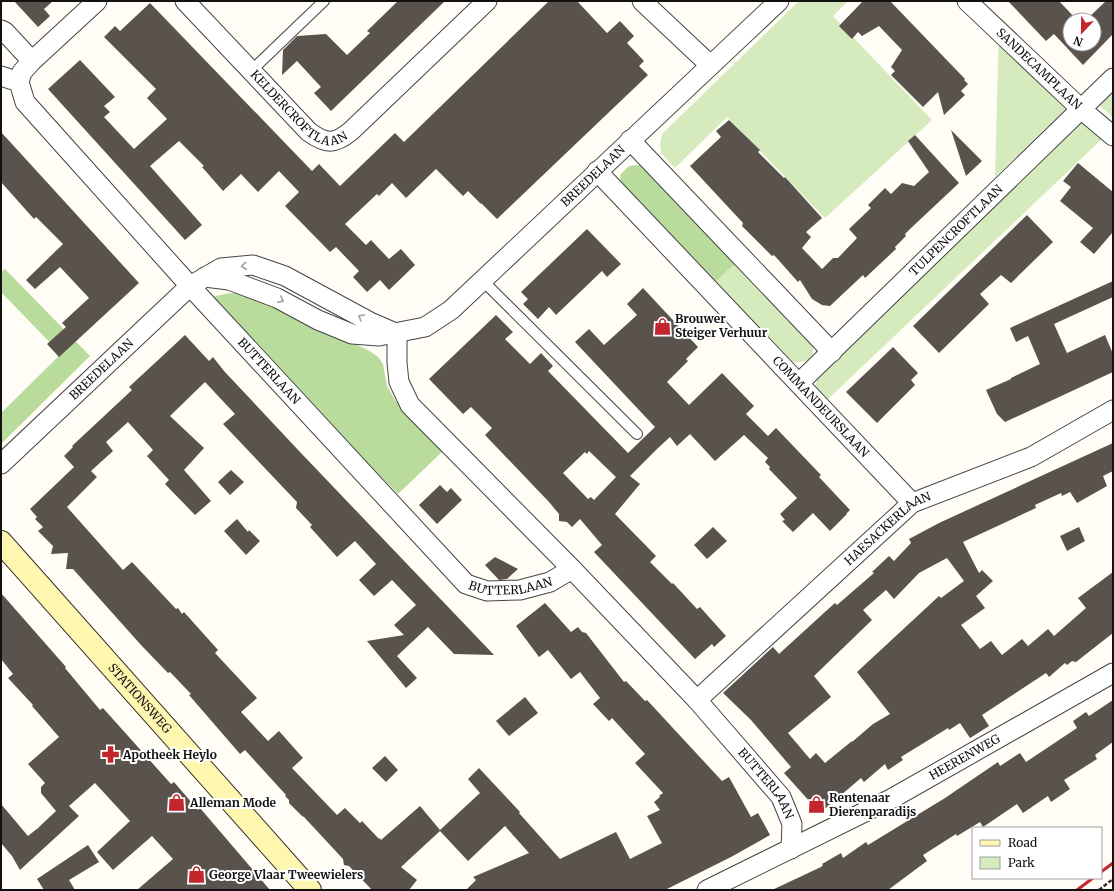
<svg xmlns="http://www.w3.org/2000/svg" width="1114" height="891" font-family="Merriweather,serif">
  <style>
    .green { fill: #d5ebbd }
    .forest { fill: #b9dc9c }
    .building { fill: #5a524d; fill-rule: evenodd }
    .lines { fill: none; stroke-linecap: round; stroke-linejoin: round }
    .lane-casing { stroke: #444; stroke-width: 12 }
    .street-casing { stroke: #444; stroke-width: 21 }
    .secondary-casing { stroke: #333; stroke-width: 24 }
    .path { stroke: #333; stroke-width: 2.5; stroke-dasharray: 4 2; stroke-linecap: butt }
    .lane { stroke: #fff; stroke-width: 10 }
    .street { stroke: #fff; stroke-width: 19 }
    .secondary { stroke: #fff6b0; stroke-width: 22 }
    .rail { stroke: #c4262e; stroke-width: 3 }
    .oneway { stroke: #a0a0a0 }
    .labels { text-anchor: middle; stroke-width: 4; stroke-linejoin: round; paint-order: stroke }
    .street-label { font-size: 12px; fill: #111; stroke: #fff }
    .poi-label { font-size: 12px; font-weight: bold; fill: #111; stroke: #fff; text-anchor: start }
  </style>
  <rect width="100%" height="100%" fill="#fffdf5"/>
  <!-- green -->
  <g class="green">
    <path d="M 799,1 L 848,1 L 833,16 L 932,120 L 825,218 L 727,117 L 675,168 C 663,156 656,151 663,133 Z"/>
    <path d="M 999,27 L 1074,101 L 995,177 Z"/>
    <path d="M 1113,92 L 1113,117 L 1099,105 Z"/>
    <path d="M 1082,121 L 1102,139 L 826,401 L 814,387 L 822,370 Z"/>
    <path d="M 738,261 L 813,341 C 815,360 808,363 790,362 L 714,283 Z"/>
  </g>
  <!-- forest -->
  <g class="forest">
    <path d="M 637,165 L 643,165 L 738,261 L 714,283 L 621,185 L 620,175 L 629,166 Z"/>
    <path d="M 5,269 L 90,356 L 1,444 L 1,413 L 61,354 L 1,292 L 1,272 Z"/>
    <path d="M 229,293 L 245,294 L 368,350 L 378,357 L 383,364 L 387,386 L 395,400 L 443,451 L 398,494 L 207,298 Z"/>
  </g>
  <!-- building -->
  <g class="building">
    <path d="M 14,1 L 53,1 L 44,9 L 50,16 L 38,27 Z"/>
    <path d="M 398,1 L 445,1 L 331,111 L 314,93 L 321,87 L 297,61 L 282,75 L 283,50 L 297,36 L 326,34 L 347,55 L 370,33 L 367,31 Z"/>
    <path d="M 549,1 L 577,1 L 607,33 L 620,21 L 634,36 L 627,43 L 644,61 L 639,66 L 648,75 L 497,219 L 481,203 L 481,204 L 468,191 L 463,196 L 436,169 L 406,198 L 392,183 L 379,196 L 377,194 L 345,224 L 366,245 L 371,240 L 389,259 L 401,249 L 415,265 L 389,290 L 380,280 L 367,292 L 353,277 L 359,271 L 336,247 L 330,252 L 285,206 L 299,192 L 279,171 L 258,192 L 241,174 L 223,191 L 202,167 L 204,166 L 179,141 L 150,166 L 202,225 L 185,240 L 48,89 L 80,60 L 115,97 L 104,106 L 110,112 L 104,117 L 134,149 L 167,119 L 147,98 L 156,89 L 104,37 L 115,26 L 120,31 L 150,3 L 312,171 L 319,164 L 340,186 L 395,133 L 404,142 Z"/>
    <path d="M 863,1 L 890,1 L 965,79 L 964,80 L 968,84 L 961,91 L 965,95 L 944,115 L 938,92 L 923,107 L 891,75 L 895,71 L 891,67 L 902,50 L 879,26 L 862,36 L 858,32 L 852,39 L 839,26 Z"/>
    <path d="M 1008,1 L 1059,1 L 1077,20 L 1070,20 L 1070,44 L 1094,44 L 1094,20 L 1086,20 L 1106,1 L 1113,1 L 1113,34 L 1083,65 L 1054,34 L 1046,41 Z"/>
    <path d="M 729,120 L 760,150 L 758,152 L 784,178 L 785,177 L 822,218 L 806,232 L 811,237 L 802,248 L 822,269 L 833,258 L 838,258 L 857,238 L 849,229 L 871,208 L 868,205 L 885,188 L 891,194 L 902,183 L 914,186 L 929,172 L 908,141 L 915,135 L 959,183 L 910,229 L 905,234 L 906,236 L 895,247 L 896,249 L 865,278 L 863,275 L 830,306 L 822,305 L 812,299 L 800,280 L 798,282 L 774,255 L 772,256 L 742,226 L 743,223 L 690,166 L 721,137 L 716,131 Z"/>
    <path d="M 951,130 L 982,161 L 966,176 Z"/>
    <path d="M 1,132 L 139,283 L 59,357 L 47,344 L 66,327 L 62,323 L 89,298 L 60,267 L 35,289 L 26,280 L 63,244 L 36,217 L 34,219 L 1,182 Z"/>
    <path d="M 1078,163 L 1113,192 L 1113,232 L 1094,254 L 1080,242 L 1093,228 L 1060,201 L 1071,187 L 1063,181 Z"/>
    <path d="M 1027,215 L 1053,242 L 1011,283 L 1001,275 L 980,294 L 989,304 L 939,353 L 913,326 Z"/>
    <path d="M 587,229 L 621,264 L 607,277 L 602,271 L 556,315 L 549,307 L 538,319 L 523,304 L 528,299 L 521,292 Z"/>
    <path d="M 1113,281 L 1113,297 L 1054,324 L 1067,353 L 1105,335 L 1113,354 L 1113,372 L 1005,422 L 997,414 L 986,390 L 1011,379 L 1011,378 L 1040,364 L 1028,336 L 1016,342 L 1010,328 Z"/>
    <path d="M 643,288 L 698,347 L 686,359 L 688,361 L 667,382 L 689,405 L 722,373 L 754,406 L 746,414 L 768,436 L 776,428 L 821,475 L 819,477 L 850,510 L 846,514 L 847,514 L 830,531 L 813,513 L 793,532 L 782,521 L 785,520 L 780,514 L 797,498 L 769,469 L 770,467 L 765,462 L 768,458 L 744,435 L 715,461 L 690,434 L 677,446 L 670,437 L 658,448 L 630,476 L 640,484 L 615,514 L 656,556 L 650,562 L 672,584 L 673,583 L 697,609 L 700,607 L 726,636 L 714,647 L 712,644 L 695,659 L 594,552 L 602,545 L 580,519 L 572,527 L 567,522 L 559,521 L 559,514 L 549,502 L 485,435 L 492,428 L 471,407 L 463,414 L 429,379 L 496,315 L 513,332 L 505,339 L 530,364 L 541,353 L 553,366 L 548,371 L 628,453 L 655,427 L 575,342 L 589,329 L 604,345 L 637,315 L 627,304 ZM 589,451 L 616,477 L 594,500 L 591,497 L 588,499 L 563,473 L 585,452 L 587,454 Z"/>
    <path d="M 185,335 L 209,361 L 213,357 L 224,371 L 300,452 L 494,655 L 454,654 L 428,627 L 397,656 L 417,678 L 406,688 L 367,641 L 404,635 L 394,625 L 416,605 L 392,580 L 374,596 L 359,580 L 376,564 L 355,541 L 337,557 L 310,527 L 312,525 L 296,508 L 297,502 L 223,424 L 235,414 L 205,382 L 170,416 L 204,448 L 184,470 L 211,501 L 195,515 L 165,484 L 169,480 L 147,456 L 153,450 L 128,422 L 106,442 L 113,451 L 91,471 L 97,477 L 67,507 L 123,570 L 132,562 L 176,609 L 178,608 L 182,614 L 184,612 L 218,650 L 215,653 L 257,698 L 241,712 L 268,741 L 279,731 L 303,758 L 292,768 L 337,815 L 345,808 L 360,823 L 362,821 L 379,839 L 380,838 L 381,840 L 420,806 L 440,830 L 480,793 L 468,779 L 479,768 L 520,812 L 519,813 L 560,859 L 616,832 L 630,859 L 662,843 L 647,816 L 660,810 L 654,802 L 660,797 L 659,796 L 663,793 L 635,763 L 645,754 L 612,718 L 609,721 L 593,704 L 600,698 L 580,672 L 571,679 L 548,650 L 539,657 L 516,626 L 545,603 L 571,632 L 578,627 L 582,632 L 586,633 L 624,682 L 626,681 L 645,701 L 647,700 L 722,781 L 729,777 L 751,817 L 758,813 L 770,835 L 731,857 L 665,890 L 466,890 L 476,880 L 473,877 L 529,853 L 505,826 L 468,861 L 440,831 L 401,867 L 417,880 L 409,890 L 372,890 L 349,866 L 344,865 L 343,859 L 304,817 L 302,816 L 289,803 L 289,800 L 285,796 L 286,795 L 245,750 L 240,754 L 189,695 L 191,694 L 170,672 L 168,673 L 141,645 L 73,569 L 66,569 L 68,553 L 51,554 L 53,546 L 38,531 L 43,527 L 35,519 L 37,517 L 30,509 L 74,467 L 64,456 L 73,447 L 72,446 L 132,390 L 129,387 Z"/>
    <path d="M 893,347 L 918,373 L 911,380 L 915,385 L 877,423 L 846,392 Z"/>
    <path d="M 1113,443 L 1113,471 L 1103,476 L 1107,486 L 1077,503 L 1070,492 L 1062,496 L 1061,493 L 1035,505 L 1036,508 L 963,542 L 979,573 L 982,570 L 993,581 L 976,596 L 985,608 L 961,625 L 980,649 L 991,641 L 1002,655 L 1022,639 L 1028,646 L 1048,629 L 1054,636 L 1086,608 L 1078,598 L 1113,572 L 1113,633 L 1076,662 L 1072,661 L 1067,665 L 1065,663 L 1049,677 L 1046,673 L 982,715 L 989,726 L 970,738 L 960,723 L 949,730 L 948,728 L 901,757 L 903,760 L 888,770 L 885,764 L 864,782 L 861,778 L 820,813 L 784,773 L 791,767 L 751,720 L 723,693 L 773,647 L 779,654 L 826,611 L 835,603 L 837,605 L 874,573 L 872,572 L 889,556 L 894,561 L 911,543 L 909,539 L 939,523 ZM 947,558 L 964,581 L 941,598 L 939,596 L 857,672 L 890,714 L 873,724 L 852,742 L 852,741 L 825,763 L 816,753 L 810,759 L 788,733 L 831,697 L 814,676 L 872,620 L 863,610 L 886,590 L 894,599 L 919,573 Z"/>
    <path d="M 231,470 L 244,482 L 230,495 L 218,482 Z"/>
    <path d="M 440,485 L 447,492 L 451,488 L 462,500 L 437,524 L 419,505 Z"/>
    <path d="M 237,519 L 248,532 L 249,530 L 260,541 L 246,555 L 224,531 Z"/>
    <path d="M 713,527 L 727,541 L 707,559 L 694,545 Z"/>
    <path d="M 1079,527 L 1085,541 L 1067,551 L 1060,536 Z"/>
    <path d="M 495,557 L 518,569 L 507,579 L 499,580 L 485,565 Z"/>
    <path d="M 1,593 L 66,667 L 65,668 L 100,710 L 103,708 L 171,784 L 174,782 L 198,810 L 200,808 L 270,890 L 137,890 L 173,859 L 152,836 L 113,870 L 97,852 L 130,821 L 95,783 L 69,806 L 79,816 L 20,870 L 12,856 L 1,843 L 1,804 L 28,836 L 38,828 L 38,829 L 39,827 L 56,811 L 41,793 L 41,787 L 45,783 L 28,764 L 59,737 L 32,706 L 33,705 L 8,678 L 13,674 L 1,659 Z"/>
    <path d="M 525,697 L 538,713 L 509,736 L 496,721 Z"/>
    <path d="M 1113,700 L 1113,742 L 1095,755 L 1097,759 L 1064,780 L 1070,789 L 1051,802 L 1048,796 L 1023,813 L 1017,804 L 983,827 L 980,822 L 957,836 L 956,834 L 923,855 L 927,861 L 888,890 L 772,890 L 821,867 L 823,865 L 822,864 L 841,853 L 843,858 L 866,842 L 868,845 L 945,798 L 998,762 L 1000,766 L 1020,753 L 1026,762 L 1077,728 L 1073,721 L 1086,712 L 1089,716 Z"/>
    <path d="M 385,756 L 398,770 L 386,782 L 372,768 Z"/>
    <path d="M 88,845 L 99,862 L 69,880 L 75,890 L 44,890 L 37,879 Z"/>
  </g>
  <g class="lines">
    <defs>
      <g id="lane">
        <path d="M 251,71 L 324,1"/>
        <path d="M 482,280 L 637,434"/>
      </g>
      <g id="street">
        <path id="s1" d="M 185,1 L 309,132 C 326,144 334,145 351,131 L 487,1"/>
        <path d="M 642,1 L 710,65"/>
        <path id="s2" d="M 967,1 L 1081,109 L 1113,136"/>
        <path d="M 1,30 L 5,32 L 32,61"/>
        <path id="s3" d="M 1,76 L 19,82 L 25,102 L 190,286 L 466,584 L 487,591 L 520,590 L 550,582 L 572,569"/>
        <path d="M 19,82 L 22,72 L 32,61 L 97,1"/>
        <path d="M 630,140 L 832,352"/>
        <path id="s4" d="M 597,171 L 912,503"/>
        <path id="s5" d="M 205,277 L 229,280 L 277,298 L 318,320 L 352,334 L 379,336 L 425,327 L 451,310 L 779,1"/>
        <path id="s6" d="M 397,333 L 397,363 L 399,382 L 410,405 L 572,569 L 697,700 L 781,797 L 792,824 L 791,849"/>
        <path id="s7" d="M 799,383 L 1113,78"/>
        <path id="s8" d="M 1,464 L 190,286 L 221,268 L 253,265 L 285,276 L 372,323 L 393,332"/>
        <path id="s9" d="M 697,700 L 912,503 L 1031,457 L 1113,410"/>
        <path id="s10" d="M 707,890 L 891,799 L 1113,673"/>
      </g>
      <g id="secondary">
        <path id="s11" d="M 1,542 L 310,890"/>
      </g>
    </defs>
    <!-- lane casing -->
    <use href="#lane" class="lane-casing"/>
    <!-- street casing -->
    <use href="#street" class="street-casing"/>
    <!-- secondary casing -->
    <use href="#secondary" class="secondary-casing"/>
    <!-- path -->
    <path class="path" d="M 1099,890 L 1113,879"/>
    <!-- lane -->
    <use href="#lane" class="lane"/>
    <!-- street -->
    <use href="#street" class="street"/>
    <!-- secondary -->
    <use href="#secondary" class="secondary"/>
    <!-- rail -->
    <g class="rail">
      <path d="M 1101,872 L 1113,863"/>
      <path d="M 1077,890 L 1093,878"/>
    </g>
  </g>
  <!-- one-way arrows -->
  <defs><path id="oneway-chevron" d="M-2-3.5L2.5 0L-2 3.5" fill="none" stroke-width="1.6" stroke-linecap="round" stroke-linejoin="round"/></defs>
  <g class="oneway">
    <use href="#oneway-chevron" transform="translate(244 266) rotate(174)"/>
    <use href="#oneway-chevron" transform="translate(281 300) rotate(27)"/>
    <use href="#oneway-chevron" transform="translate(361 317) rotate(-149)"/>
  </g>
  <!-- icons -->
  <defs>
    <symbol id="shop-bare" viewBox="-9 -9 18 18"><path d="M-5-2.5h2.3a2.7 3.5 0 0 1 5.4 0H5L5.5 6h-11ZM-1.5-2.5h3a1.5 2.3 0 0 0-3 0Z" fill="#c4262e" stroke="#fff" stroke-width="2.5" paint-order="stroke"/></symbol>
    <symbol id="pharmacy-bare" viewBox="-9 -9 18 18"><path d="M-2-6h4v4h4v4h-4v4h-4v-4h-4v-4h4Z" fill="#c4262e" stroke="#fff" stroke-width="2.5" paint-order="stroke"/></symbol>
  </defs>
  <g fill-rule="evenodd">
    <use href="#shop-bare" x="650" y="314" width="25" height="25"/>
    <use href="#pharmacy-bare" x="98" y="742" width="25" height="25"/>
    <use href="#shop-bare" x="164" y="790" width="25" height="25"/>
    <use href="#shop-bare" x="804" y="792" width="25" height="25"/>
    <use href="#shop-bare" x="184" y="862" width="25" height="25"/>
  </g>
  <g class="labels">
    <!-- street labels -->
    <g class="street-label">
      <text dy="4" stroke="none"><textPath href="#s2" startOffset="99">SANDECAMPLAAN</textPath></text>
      <text dy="4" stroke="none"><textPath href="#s1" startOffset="160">KELDERCROFTLAAN</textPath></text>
      <text dy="4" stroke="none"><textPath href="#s5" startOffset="459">BREEDELAAN</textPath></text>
      <text dy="4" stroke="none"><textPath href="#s7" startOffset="219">TULPENCROFTLAAN</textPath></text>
      <text dy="4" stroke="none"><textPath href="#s8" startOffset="138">BREEDELAAN</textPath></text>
      <text dy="4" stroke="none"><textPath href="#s3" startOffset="403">BUTTERLAAN</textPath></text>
      <text dy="4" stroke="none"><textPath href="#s4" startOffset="325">COMMANDEURSLAAN</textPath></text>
      <text dy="4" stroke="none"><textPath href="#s9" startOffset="257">HAESACKERLAAN</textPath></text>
      <text dy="4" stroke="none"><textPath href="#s3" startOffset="739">BUTTERLAAN</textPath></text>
      <text dy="4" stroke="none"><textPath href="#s11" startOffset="209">STATIONSWEG</textPath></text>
      <text dy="4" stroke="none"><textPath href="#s10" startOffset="290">HEERENWEG</textPath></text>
      <text dy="4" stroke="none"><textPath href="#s6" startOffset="595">BUTTERLAAN</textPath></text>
    </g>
    <!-- poi labels -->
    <g class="poi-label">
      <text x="675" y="323">Brouwer<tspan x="675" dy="14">Steiger Verhuur</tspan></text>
      <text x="123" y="759">Apotheek Heylo</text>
      <text x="829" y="802">Rentenaar<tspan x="829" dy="14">Dierenparadijs</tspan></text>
      <text x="190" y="807">Alleman Mode</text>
      <text x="209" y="879">George Vlaar Tweewielers</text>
    </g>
  </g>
  <!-- border -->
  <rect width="1114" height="891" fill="none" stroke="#111111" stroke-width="4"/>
  <!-- legend -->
  <rect x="972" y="827" width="130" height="52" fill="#ffffff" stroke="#a0a0a0"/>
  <rect x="980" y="840" width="20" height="6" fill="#fff6b0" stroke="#a0a0a0"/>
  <text x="1008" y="847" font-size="12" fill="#111111">Road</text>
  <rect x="980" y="857" width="20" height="12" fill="#d5ebbd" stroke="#a0a0a0"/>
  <text x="1008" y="867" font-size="12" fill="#111111">Park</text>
  <!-- north arrow -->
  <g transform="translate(1082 32) rotate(202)"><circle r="19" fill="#ffffff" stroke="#a0a0a0"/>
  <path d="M0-3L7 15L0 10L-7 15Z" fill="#c4262e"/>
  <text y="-6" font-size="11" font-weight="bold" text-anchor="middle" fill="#111111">N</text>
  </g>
</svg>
